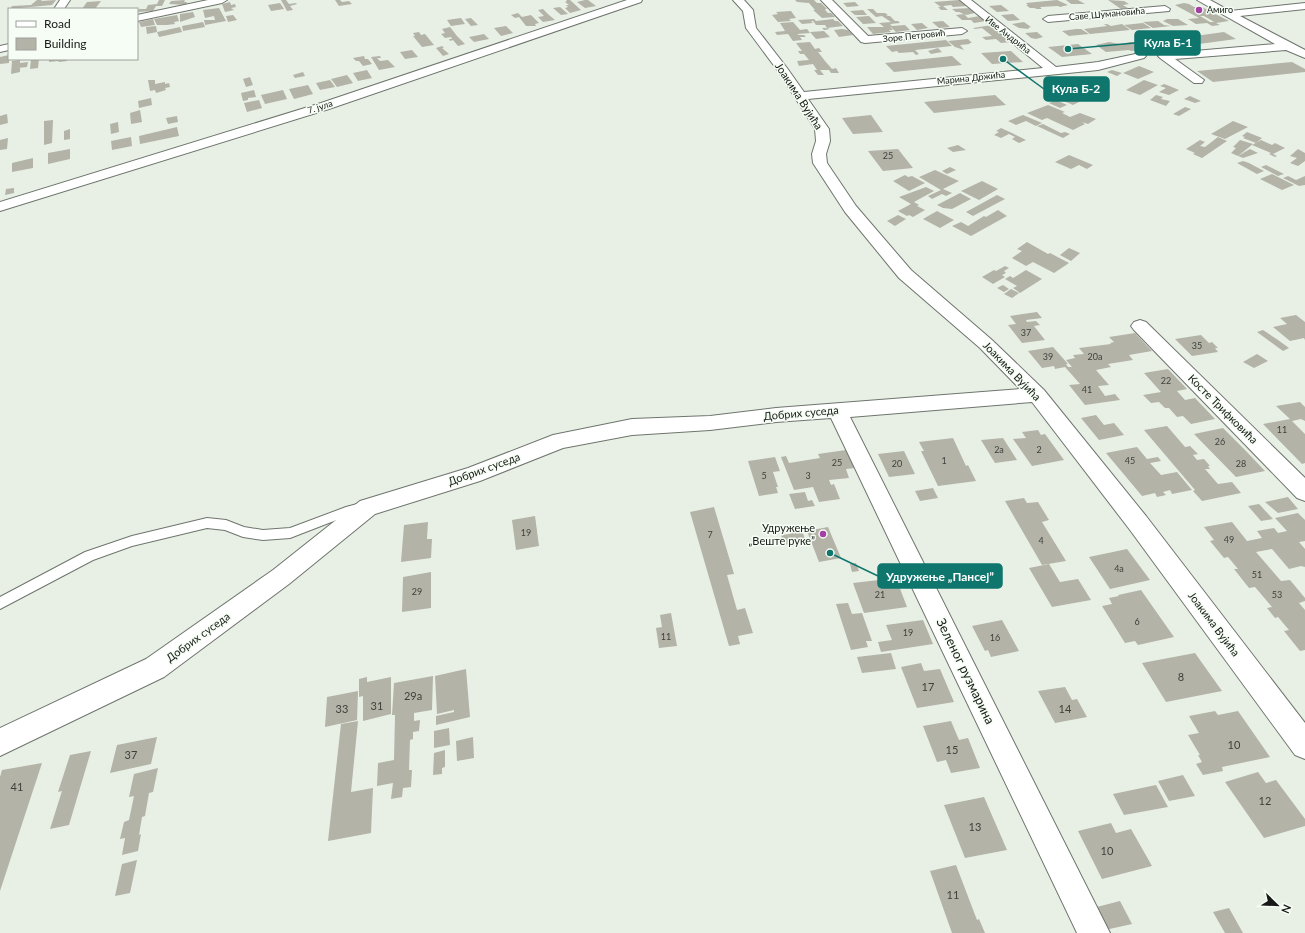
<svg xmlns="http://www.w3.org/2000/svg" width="1305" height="933" font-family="Lato,sans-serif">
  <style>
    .building { fill: #b3b3a8 }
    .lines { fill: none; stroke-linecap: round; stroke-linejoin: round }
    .service-casing { stroke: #6e756d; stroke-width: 2 }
    .minor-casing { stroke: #6e756d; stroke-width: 2 }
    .service { fill: #fff; fill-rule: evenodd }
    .minor { fill: #fff; fill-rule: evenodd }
    .poi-dot { fill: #a33ea4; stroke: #f5fdf4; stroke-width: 1.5 }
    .labels { text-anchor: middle; stroke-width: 3; stroke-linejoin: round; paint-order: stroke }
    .far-poi-label { font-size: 9px; fill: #181a17; stroke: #f5fdf4; text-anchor: start }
    .far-street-label { font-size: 9px; fill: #181a17; stroke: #f5fdf4 }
    .number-label { font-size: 9px; fill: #3f403b }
    .street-label { font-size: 11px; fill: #181a17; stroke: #f5fdf4 }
    .poi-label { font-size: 11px; fill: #181a17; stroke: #f5fdf4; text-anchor: end }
    .near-number-label { font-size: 11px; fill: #3f403b }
    .near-street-label { font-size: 13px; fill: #181a17; stroke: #f5fdf4 }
    .leader { fill: none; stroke: #0f766e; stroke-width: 1.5 }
    .callout-dot { fill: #0f766e; stroke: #f5fdf4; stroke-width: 1.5 }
    .callout { fill: #0f766e; stroke: #0f766e; stroke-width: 1.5 }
    .callout-label { font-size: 12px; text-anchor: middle; font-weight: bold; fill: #fff }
  </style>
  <rect width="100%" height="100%" fill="#e8f0e6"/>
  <!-- building -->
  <g class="building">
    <path d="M 37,0 L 42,0 L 41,1 L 56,0 L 52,5 L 20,8 L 19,9 L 11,8 L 12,6 L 31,5 Z"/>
    <path d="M 159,0 L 165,0 L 162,6 L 156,6 L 153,11 L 138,12 L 139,9 L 146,9 L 148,5 L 157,4 Z"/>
    <path d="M 185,0 L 184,2 L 187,2 L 186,5 L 169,4 L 171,1 Z"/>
    <path d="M 281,0 L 286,0 L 289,4 L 296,3 L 297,4 L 290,6 L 293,10 L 287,11 Z"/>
    <path d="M 335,0 L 340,0 L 342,2 L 349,1 L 352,4 L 339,6 Z"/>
    <path d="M 566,0 L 570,0 L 581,10 L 570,13 L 565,8 L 568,7 L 566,5 L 569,5 L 565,2 L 567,1 Z"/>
    <path d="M 585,0 L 588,0 L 596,6 L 585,8 L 577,2 Z"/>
    <path d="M 795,0 L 814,0 L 817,3 L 821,3 L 827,9 L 825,9 L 826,11 L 828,13 L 831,13 L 835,17 L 822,18 L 813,10 L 815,10 L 809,3 L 797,2 Z"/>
    <path d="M 959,0 L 967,6 L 953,7 L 951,5 L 943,6 L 948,10 L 941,10 L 938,7 L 941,7 L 934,2 Z"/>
    <path d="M 1057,0 L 1068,5 L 1060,7 L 1058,6 L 1040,7 L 1042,9 L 1037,9 L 1034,8 L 1030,8 L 1026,5 L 1028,5 L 1026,3 Z"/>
    <path d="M 1066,0 L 1078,0 L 1085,4 L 1071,4 Z"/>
    <path d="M 1108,0 L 1124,1 L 1129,4 L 1123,5 L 1128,8 L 1121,9 Z"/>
    <path d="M 101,1 L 95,9 L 82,9 L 87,2 Z"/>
    <path d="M 230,2 L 231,5 L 235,4 L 236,7 L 231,8 L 234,10 L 225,12 L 222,4 Z"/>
    <path d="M 855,2 L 859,6 L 847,7 L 843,3 Z"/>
    <path d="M 280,3 L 284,9 L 271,11 L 268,5 Z"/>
    <path d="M 1184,3 L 1189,4 L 1194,7 L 1200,6 L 1229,21 L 1216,23 L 1204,16 L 1200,16 L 1210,22 L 1214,22 L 1220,25 L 1212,26 L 1207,23 L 1196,24 L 1188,19 L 1199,18 L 1175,5 Z"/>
    <path d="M 1001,5 L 1009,11 L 997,12 L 989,6 Z"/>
    <path d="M 560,7 L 568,14 L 561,15 L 553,8 Z"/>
    <path d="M 219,8 L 226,21 L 205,25 L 204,20 L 215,20 L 214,16 L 205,18 L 203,10 Z"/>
    <path d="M 970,8 L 975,13 L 966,15 L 959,12 L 956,12 L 952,9 Z"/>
    <path d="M 543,9 L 549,15 L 555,20 L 543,22 L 538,17 L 544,16 L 538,10 Z"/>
    <path d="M 867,9 L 873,9 L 877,13 L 885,13 L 888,15 L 886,16 L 890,16 L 895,21 L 898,21 L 900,23 L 890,24 L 892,26 L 905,25 L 910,30 L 896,32 L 889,25 L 893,30 L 889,30 L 891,32 L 873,34 L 867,27 L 884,27 L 879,23 L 891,22 L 882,16 L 876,17 Z"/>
    <path d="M 863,10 L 867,15 L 855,15 L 850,11 Z"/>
    <path d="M 791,11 L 796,18 L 789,19 L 791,21 L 778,22 L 772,15 L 778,14 L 776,12 Z"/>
    <path d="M 193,12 L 195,17 L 180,22 L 180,14 Z"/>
    <path d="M 518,13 L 522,17 L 531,15 L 539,23 L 535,24 L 536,26 L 526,26 L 519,17 L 515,18 L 511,15 Z"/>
    <path d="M 964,14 L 968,18 L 980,16 L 987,21 L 974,23 L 971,20 L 962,20 L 956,15 Z"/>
    <path d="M 1013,14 L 1020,20 L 1008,21 L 1001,15 Z"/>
    <path d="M 177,15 L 179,21 L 174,22 L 175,24 L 167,25 L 157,25 L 154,19 Z"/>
    <path d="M 233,15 L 237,20 L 228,22 L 226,16 Z"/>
    <path d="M 869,16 L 876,23 L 863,24 L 856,17 Z"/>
    <path d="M 461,18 L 465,24 L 451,26 L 447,20 Z"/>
    <path d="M 471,18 L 478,25 L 471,26 L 465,19 Z"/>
    <path d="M 153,19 L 155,25 L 141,27 L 139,22 Z"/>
    <path d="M 814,19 L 816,21 L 833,19 L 835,21 L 838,21 L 843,26 L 827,28 L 830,29 L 824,30 L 822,28 L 827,28 L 825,25 L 816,25 L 813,21 L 811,21 L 813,23 L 802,24 L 798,20 Z"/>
    <path d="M 1167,19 L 1178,19 L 1188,25 L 1173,26 L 1163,21 Z"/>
    <path d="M 943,21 L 950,27 L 939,28 L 932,22 Z"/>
    <path d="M 1158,21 L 1164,25 L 1171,26 L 1153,28 L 1143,22 Z"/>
    <path d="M 203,22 L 205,27 L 183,31 L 182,26 Z"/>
    <path d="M 793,22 L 800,30 L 807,29 L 810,33 L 797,34 L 799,35 L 804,35 L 806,37 L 800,37 L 802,40 L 793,41 L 788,34 L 777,35 L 775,32 L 785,31 L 780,23 Z"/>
    <path d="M 1024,22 L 1031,27 L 1028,28 L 1029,29 L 1019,28 L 1012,24 Z"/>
    <path d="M 922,23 L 928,28 L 917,30 L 911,24 Z"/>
    <path d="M 1143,23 L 1151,28 L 1132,30 L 1124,25 Z"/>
    <path d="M 1104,24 L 1107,24 L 1111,26 L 1122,24 L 1130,30 L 1090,34 L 1084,29 L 1107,26 Z"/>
    <path d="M 992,25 L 999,30 L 996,31 L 1011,42 L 1001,43 L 996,39 L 986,40 L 982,37 L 992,36 L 982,28 L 975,29 L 973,28 Z"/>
    <path d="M 156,26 L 157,32 L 147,34 L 146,27 Z"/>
    <path d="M 506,26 L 513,33 L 501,36 L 494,28 Z"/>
    <path d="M 180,27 L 182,32 L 159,37 L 157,32 Z"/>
    <path d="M 450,27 L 457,36 L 465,44 L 458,46 L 453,40 L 450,41 L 449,39 L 452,39 L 451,37 L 445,38 L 441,34 L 445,33 L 442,29 Z"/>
    <path d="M 842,29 L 848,30 L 853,35 L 839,37 L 834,30 Z"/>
    <path d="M 1076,29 L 1081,29 L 1089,34 L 1069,36 L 1062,31 Z"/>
    <path d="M 824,31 L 830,37 L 816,39 L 810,32 Z"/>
    <path d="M 419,32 L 421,35 L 425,34 L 434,45 L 422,47 L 413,36 L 415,36 L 413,33 Z"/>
    <path d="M 1037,32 L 1043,37 L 1036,39 L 1031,38 L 1025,33 Z"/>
    <path d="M 1224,32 L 1236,39 L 1199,44 L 1196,43 L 1177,45 L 1166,38 L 1186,36 L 1188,37 Z"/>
    <path d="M 484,34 L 489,39 L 474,42 L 469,37 Z"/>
    <path d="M 968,39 L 972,43 L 969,43 L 970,44 L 960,45 L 964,50 L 955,47 L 948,41 Z"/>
    <path d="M 1144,39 L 1160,39 L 1171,46 L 1131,51 L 1129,50 L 1106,52 L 1096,45 L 1109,42 L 1120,44 L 1131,42 L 1140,42 L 1138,41 L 1146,40 Z"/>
    <path d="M 946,40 L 952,46 L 915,50 L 919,54 L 916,55 L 913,52 L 899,53 L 897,51 L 892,52 L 886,46 Z"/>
    <path d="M 810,42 L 815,49 L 819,48 L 822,52 L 818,52 L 825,61 L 832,69 L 836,68 L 839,73 L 831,73 L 829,70 L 820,70 L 824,75 L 818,75 L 814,70 L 817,70 L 813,64 L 799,66 L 797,61 L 809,60 L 804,54 L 800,54 L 798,51 L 802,51 L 796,43 Z"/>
    <path d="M 1078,44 L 1092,54 L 1062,57 L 1048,47 Z"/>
    <path d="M 442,46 L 444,48 L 442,48 L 449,54 L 443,56 L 436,48 Z"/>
    <path d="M 938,48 L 942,52 L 931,54 L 928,51 Z"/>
    <path d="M 412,50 L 418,57 L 405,59 L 400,52 Z"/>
    <path d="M 1011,51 L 1023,62 L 992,64 L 981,53 Z"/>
    <path d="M 9,55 L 9,63 L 0,64 L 0,57 Z"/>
    <path d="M 364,56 L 365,59 L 368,59 L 372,64 L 363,66 L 359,61 L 356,61 L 353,58 Z"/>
    <path d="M 380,56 L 381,58 L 377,58 L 380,61 L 388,60 L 395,67 L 379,70 L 371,57 Z"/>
    <path d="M 952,56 L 962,65 L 894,72 L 885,63 Z"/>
    <path d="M 31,59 L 39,59 L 38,68 L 30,69 Z"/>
    <path d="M 49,59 L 67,59 L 67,61 L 59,62 L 58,61 L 49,62 Z"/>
    <path d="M 20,60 L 20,63 L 28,62 L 27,67 L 18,68 L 20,68 L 20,72 L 11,74 L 12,61 Z"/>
    <path d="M 1292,62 L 1305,69 L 1305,72 L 1213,82 L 1197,71 Z"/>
    <path d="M 1139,66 L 1154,72 L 1138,79 L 1123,73 Z"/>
    <path d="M 367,70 L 372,78 L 358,81 L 353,73 Z"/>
    <path d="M 1112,70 L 1122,73 L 1117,76 L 1107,72 Z"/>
    <path d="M 303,72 L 305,76 L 295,78 L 293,75 Z"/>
    <path d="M 347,75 L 353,83 L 337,87 L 331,79 Z"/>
    <path d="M 250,77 L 253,85 L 246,87 L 243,79 Z"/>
    <path d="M 148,80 L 155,80 L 155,84 L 165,82 L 165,84 L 169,83 L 170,87 L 165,88 L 166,90 L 156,93 L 155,90 L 150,91 Z"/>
    <path d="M 330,80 L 335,87 L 320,90 L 316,83 Z"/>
    <path d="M 1144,80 L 1158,85 L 1140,95 L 1126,90 Z"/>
    <path d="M 1164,84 L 1167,85 L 1179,90 L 1169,95 L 1159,92 L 1166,88 L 1160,86 Z"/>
    <path d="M 308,85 L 313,94 L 294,99 L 289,89 Z"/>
    <path d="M 254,90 L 256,97 L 248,98 L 248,100 L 243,101 L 241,93 Z"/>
    <path d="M 283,90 L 287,99 L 265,104 L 261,95 Z"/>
    <path d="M 995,95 L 1006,105 L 934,113 L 924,102 Z"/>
    <path d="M 1068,95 L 1076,98 L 1078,97 L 1085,99 L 1073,105 L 1059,99 Z"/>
    <path d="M 1156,95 L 1163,97 L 1161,99 L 1170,101 L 1166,106 L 1150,100 Z"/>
    <path d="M 1190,96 L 1201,101 L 1195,103 L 1184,99 Z"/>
    <path d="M 151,98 L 152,105 L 139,108 L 138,101 Z"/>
    <path d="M 259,100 L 262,108 L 247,112 L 244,103 Z"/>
    <path d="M 1054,101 L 1058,101 L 1067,105 L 1060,108 L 1049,103 Z"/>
    <path d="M 1048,105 L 1065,112 L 1062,113 L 1070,117 L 1080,113 L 1096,119 L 1088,124 L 1082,122 L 1085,124 L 1073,130 L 1047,118 L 1042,120 L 1027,113 Z"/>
    <path d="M 1185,107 L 1191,109 L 1179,116 L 1173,114 Z"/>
    <path d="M 140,110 L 142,122 L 131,124 L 130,113 Z"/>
    <path d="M 7,114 L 8,123 L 0,125 L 0,116 Z"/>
    <path d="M 871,115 L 883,132 L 853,134 L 842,118 Z"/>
    <path d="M 1023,115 L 1042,123 L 1036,126 L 1026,121 L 1016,125 L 1008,121 Z"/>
    <path d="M 177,116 L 178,122 L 168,124 L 166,118 Z"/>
    <path d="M 53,120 L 52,143 L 44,145 L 44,121 Z"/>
    <path d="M 1233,121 L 1248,127 L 1225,139 L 1211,134 Z"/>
    <path d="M 118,122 L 119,132 L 111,134 L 110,124 Z"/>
    <path d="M 1043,124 L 1061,133 L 1065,132 L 1070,134 L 1063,138 L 1037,126 Z"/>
    <path d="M 177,127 L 179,136 L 140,144 L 139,136 Z"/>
    <path d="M 1001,128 L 1012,133 L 1026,140 L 1019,143 L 1012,139 L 1015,137 L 1009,134 L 1001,138 L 994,135 L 999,132 L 996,131 Z"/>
    <path d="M 70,129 L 70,139 L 64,140 L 64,131 Z"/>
    <path d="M 1247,132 L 1262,138 L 1256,143 L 1243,138 L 1245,137 L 1242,136 Z"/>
    <path d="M 131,137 L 132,146 L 112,150 L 111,141 Z"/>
    <path d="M 1218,137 L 1227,141 L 1202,158 L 1193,154 L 1195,153 L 1186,149 L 1200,140 L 1205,142 L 1200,146 L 1205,147 Z"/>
    <path d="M 8,138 L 7,149 L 0,150 L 0,140 Z"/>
    <path d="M 1240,140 L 1253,144 L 1238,156 L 1231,153 L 1236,148 L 1233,147 Z"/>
    <path d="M 1261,140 L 1272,145 L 1275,143 L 1285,148 L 1273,154 L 1277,156 L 1275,157 L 1269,154 L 1271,153 L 1252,145 Z"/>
    <path d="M 958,145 L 966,150 L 953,152 L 947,148 Z"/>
    <path d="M 70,149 L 70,159 L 48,164 L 48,153 Z"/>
    <path d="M 898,149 L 913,168 L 883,171 L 868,151 Z"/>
    <path d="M 1250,149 L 1258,153 L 1243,158 L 1238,156 Z"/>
    <path d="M 1298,149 L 1305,153 L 1305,161 L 1298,166 L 1290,163 L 1297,158 L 1290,156 Z"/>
    <path d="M 1069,155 L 1093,165 L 1087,169 L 1079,165 L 1071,169 L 1055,162 Z"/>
    <path d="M 33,158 L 33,168 L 12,172 L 12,163 Z"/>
    <path d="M 1243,161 L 1249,163 L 1264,171 L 1257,174 L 1237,163 Z"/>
    <path d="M 1266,165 L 1284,174 L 1278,176 L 1261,167 Z"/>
    <path d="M 950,167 L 956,170 L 947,174 L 942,171 Z"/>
    <path d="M 935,170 L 959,181 L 943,189 L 952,193 L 946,196 L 942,194 L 932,199 L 928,196 L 941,190 L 919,177 Z"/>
    <path d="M 1272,174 L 1294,185 L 1282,190 L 1260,179 Z"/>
    <path d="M 905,175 L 908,177 L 912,176 L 925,183 L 909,191 L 893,181 Z"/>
    <path d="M 1288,176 L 1296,180 L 1305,176 L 1305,185 L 1299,186 L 1283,178 Z"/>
    <path d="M 982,181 L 998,189 L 979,200 L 961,191 Z"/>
    <path d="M 926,187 L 934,191 L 914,202 L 919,205 L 917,206 L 925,210 L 913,217 L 909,215 L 907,216 L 898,211 L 911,204 L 899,197 Z"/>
    <path d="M 14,188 L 14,193 L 5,195 L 6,189 Z"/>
    <path d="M 960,193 L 971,199 L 952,209 L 943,208 L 937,205 Z"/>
    <path d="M 997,195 L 1005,199 L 973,216 L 966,212 Z"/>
    <path d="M 998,210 L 1007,216 L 971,236 L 952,226 L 961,222 L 968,226 L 984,216 L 986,217 Z"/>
    <path d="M 937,211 L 954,220 L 940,228 L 923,219 Z"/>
    <path d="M 898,215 L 906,219 L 895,226 L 887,221 Z"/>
    <path d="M 1027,242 L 1048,254 L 1050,253 L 1069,263 L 1054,273 L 1033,262 L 1026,266 L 1012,258 L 1022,251 L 1017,249 Z"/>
    <path d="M 1069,248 L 1080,253 L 1071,261 L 1060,255 Z"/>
    <path d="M 1005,266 L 1009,268 L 1004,271 L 1006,273 L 1002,275 L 1005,277 L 993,284 L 982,277 L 994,270 L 996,271 Z"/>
    <path d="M 1026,270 L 1042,279 L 1020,293 L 1013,288 L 1017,286 L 1005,279 L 1010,276 L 1013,278 Z"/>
    <path d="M 1003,285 L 1009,289 L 1004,292 L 997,288 Z"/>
    <path d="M 1011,289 L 1019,293 L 1012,298 L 1004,294 Z"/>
    <path d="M 1037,312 L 1042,318 L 1026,320 L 1027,322 L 1036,321 L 1040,325 L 1034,326 L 1045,340 L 1022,343 L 1008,325 L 1016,324 L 1010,316 Z"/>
    <path d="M 1296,315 L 1305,322 L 1305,340 L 1304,338 L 1290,341 L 1273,327 L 1287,324 L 1280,318 Z"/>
    <path d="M 1263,330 L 1278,340 L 1289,348 L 1283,351 L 1257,332 Z"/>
    <path d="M 1135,333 L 1152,351 L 1129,355 L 1133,360 L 1108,364 L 1111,367 L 1096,370 L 1109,385 L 1098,386 L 1105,396 L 1115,394 L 1120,400 L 1085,405 L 1069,385 L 1080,384 L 1065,367 L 1055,369 L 1054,366 L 1042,368 L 1028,351 L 1053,347 L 1068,364 L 1066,364 L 1068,367 L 1072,367 L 1066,360 L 1075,358 L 1073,355 L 1084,354 L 1079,348 L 1111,344 L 1110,343 L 1114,342 L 1109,337 Z"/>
    <path d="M 1201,335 L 1209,343 L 1212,342 L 1218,348 L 1215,348 L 1218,352 L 1192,356 L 1175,339 Z"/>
    <path d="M 1257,354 L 1268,361 L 1254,368 L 1243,362 Z"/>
    <path d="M 1168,369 L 1187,389 L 1177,391 L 1185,400 L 1195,398 L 1215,419 L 1191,424 L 1183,416 L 1177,417 L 1169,408 L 1165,408 L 1159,402 L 1151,403 L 1143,395 L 1161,392 L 1144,373 Z"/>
    <path d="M 1300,402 L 1305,407 L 1305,421 L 1301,419 L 1292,421 L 1305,434 L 1305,463 L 1302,464 L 1263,424 L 1290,419 L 1276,406 Z"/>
    <path d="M 1096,415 L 1104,425 L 1114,423 L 1124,435 L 1099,440 L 1081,418 Z"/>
    <path d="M 1167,426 L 1185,447 L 1190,446 L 1198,454 L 1193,455 L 1197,460 L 1204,459 L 1210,466 L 1208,466 L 1210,469 L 1205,469 L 1218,484 L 1232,482 L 1241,493 L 1202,501 L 1193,491 L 1195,490 L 1144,430 Z"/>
    <path d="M 1223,428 L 1245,450 L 1265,471 L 1236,477 L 1194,434 Z"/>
    <path d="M 1038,430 L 1041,435 L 1045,434 L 1064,460 L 1032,466 L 1013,439 L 1026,438 L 1022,432 Z"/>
    <path d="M 953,438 L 966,466 L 968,465 L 976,481 L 938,486 L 921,451 L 924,451 L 919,442 Z"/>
    <path d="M 1003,438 L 1017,460 L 995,463 L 981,440 Z"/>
    <path d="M 1137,447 L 1147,459 L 1158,457 L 1161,461 L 1150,463 L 1161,475 L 1177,472 L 1192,490 L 1172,494 L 1170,490 L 1163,492 L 1166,495 L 1157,497 L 1155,493 L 1142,496 L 1106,453 Z"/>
    <path d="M 846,450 L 855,468 L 846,469 L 849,478 L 829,480 L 831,485 L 834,484 L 840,499 L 819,502 L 813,487 L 794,490 L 781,457 L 786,456 L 789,463 L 820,458 L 818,454 Z"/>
    <path d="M 904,451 L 915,474 L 889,477 L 878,454 Z"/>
    <path d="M 775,457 L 780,471 L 773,472 L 778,487 L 776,487 L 778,493 L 759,496 L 748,461 Z"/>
    <path d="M 933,488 L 938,498 L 920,501 L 915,491 Z"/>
    <path d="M 805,492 L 808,501 L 812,500 L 815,506 L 795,509 L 789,494 Z"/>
    <path d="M 1288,497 L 1298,509 L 1278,513 L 1265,502 Z"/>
    <path d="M 1024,498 L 1027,503 L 1038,502 L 1049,520 L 1042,522 L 1066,561 L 1042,565 L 1005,501 Z"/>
    <path d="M 1259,504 L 1273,519 L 1261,521 L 1248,506 Z"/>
    <path d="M 714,507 L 734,574 L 727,575 L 737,610 L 745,608 L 753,633 L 738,636 L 740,644 L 729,646 L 690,512 Z"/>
    <path d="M 1298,513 L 1305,520 L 1305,541 L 1299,542 L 1305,549 L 1305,567 L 1301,566 L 1289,569 L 1272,549 L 1256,552 L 1281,581 L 1290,580 L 1305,598 L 1305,601 L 1299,603 L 1305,610 L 1305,650 L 1300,651 L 1284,631 L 1289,630 L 1278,617 L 1275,618 L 1267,608 L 1272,607 L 1255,587 L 1249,588 L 1234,569 L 1238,569 L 1228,557 L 1224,558 L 1210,541 L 1214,540 L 1204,527 L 1232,522 L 1247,541 L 1262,538 L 1257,531 L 1274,528 L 1278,533 L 1287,531 L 1275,518 Z"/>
    <path d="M 535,516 L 539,546 L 516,550 L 512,520 Z"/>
    <path d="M 428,522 L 427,539 L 432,539 L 431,558 L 401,562 L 404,525 Z"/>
    <path d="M 800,525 L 806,542 L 784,545 L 781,535 L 790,534 L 787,527 Z"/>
    <path d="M 828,527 L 841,558 L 819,562 L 807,531 Z"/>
    <path d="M 1127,549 L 1150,580 L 1110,589 L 1089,557 Z"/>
    <path d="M 856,563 L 859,571 L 852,572 L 850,564 Z"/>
    <path d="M 1049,564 L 1060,582 L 1078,579 L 1091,600 L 1052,607 L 1029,568 Z"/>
    <path d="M 431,572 L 431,608 L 402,612 L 403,577 Z"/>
    <path d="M 896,578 L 907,607 L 864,613 L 853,583 Z"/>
    <path d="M 1141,590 L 1174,637 L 1138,645 L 1135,641 L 1125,643 L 1102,606 L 1112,604 L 1109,598 L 1119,596 L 1118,595 Z"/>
    <path d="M 848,603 L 852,614 L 862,613 L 872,641 L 866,641 L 868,647 L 851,650 L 836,604 Z"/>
    <path d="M 671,613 L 677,646 L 659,648 L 656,628 L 662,627 L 660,615 Z"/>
    <path d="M 923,620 L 933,644 L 881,652 L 878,642 L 892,640 L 886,625 Z"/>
    <path d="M 1002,620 L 1019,651 L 991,657 L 988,650 L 985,651 L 972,626 Z"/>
    <path d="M 891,653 L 896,669 L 862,673 L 857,657 Z"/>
    <path d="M 1195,653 L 1222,691 L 1166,702 L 1142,663 Z"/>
    <path d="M 921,663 L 924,671 L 940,669 L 954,702 L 917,708 L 901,667 Z"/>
    <path d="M 466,669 L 470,717 L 436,725 L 436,716 L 454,712 L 454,710 L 437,714 L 435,676 Z"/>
    <path d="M 433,676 L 432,710 L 414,713 L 414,721 L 420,720 L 419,731 L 413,732 L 413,739 L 410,740 L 409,770 L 412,770 L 411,787 L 403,788 L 402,797 L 391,799 L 393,783 L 377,786 L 378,763 L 394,760 L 395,715 L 392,715 L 394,683 Z"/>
    <path d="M 367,677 L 367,682 L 391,677 L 391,714 L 363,721 L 363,696 L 359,697 L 359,679 Z"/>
    <path d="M 1065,687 L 1072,700 L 1077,699 L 1087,717 L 1055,723 L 1038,691 Z"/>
    <path d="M 358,691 L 357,720 L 325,727 L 327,697 Z"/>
    <path d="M 1215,711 L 1218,715 L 1238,711 L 1270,757 L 1222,767 L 1223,771 L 1203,775 L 1196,764 L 1202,762 L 1198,755 L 1200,755 L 1188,735 L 1199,733 L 1189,716 Z"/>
    <path d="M 358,721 L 351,792 L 373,788 L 371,833 L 328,841 L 341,724 Z"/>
    <path d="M 951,721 L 959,740 L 968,738 L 980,768 L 951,773 L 946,760 L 937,762 L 923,726 Z"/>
    <path d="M 449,728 L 450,745 L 434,748 L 434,731 Z"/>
    <path d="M 157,737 L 151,764 L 110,773 L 117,745 Z"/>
    <path d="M 473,737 L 474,758 L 457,761 L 456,741 Z"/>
    <path d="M 445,750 L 445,767 L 442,768 L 442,774 L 433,775 L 434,753 Z"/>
    <path d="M 91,751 L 69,825 L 50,829 L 62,791 L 58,792 L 70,755 Z"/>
    <path d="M 42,763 L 0,891 L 0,777 L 2,770 Z"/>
    <path d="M 158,768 L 153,792 L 149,793 L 145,816 L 142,817 L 139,835 L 141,834 L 138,851 L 122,855 L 125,838 L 120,839 L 124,822 L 129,820 L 134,796 L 129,797 L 134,774 Z"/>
    <path d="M 1258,772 L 1266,783 L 1276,780 L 1305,819 L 1305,826 L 1264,838 L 1225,782 Z"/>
    <path d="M 1183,775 L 1195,796 L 1169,801 L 1158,781 Z"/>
    <path d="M 1156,785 L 1168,807 L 1124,815 L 1113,794 Z"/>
    <path d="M 984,797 L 1007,850 L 965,858 L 944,805 Z"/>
    <path d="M 1111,823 L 1116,833 L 1131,829 L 1152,866 L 1102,879 L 1078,831 Z"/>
    <path d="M 137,860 L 130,893 L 115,896 L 122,864 Z"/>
    <path d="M 956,865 L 977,920 L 979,919 L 985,933 L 952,933 L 930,871 Z"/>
    <path d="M 1120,901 L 1132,924 L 1105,930 L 1093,908 Z"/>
    <path d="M 1229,908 L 1243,933 L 1225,933 L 1213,912 Z"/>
  </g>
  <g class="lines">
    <defs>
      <path id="service" d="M 361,503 L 365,505 L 367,508 L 365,511 L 352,514 L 290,538 L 263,540 L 243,537 L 225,530 L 207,528 L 132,546 L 93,560 L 0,609 L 0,597 L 85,552 L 132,536 L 207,518 L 226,520 L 244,527 L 263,530 L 290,528 L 346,507 Z"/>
      <g id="minor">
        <path d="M 60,0 L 70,0 L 64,9 L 54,9 Z"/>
        <path d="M 208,0 L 227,0 L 222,3 L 137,21 L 137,15 Z"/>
        <path d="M 627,0 L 642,0 L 641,2 L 329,109 L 0,211 L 0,202 L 321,103 Z"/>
        <path d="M 733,0 L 744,0 L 753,10 L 756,28 L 787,68 L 804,92 L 1043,68 L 960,0 L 971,0 L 1056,67 L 1098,62 L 1140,53 L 1144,54 L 1146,56 L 1144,58 L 1098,70 L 808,99 L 829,129 L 830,141 L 826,154 L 827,163 L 856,206 L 911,270 L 992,340 L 1044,390 L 1146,516 L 1305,723 L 1305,759 L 1295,755 L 1130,530 L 1032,402 L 850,417 L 1110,933 L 1077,933 L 831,418 L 776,422 L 710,430 L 632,435 L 563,448 L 480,481 L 375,514 L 289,584 L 164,677 L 0,756 L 0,728 L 146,659 L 273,570 L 360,501 L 468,468 L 553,435 L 632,419 L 710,416 L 776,408 L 1020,389 L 980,348 L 899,278 L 845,212 L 813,163 L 812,154 L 816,141 L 815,129 L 778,71 L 746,28 L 743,11 Z"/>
        <path d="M 821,0 L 832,0 L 868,36 L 962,28 L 967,31 L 962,34 L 865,43 L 861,42 Z"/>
        <path d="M 1197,0 L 1210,0 L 1230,11 L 1305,3 L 1305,9 L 1240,16 L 1305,50 L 1305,58 L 1286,50 L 1175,59 L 1204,80 L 1202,83 L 1194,83 L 1160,58 L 1158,56 L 1160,54 L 1275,44 Z"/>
        <path d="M 1165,6 L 1170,9 L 1169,11 L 1048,22 L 1043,19 L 1048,16 Z"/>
        <path d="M 9,44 L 9,50 L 0,52 L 0,46 Z"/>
        <path d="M 1140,320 L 1146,322 L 1305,478 L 1305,501 L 1297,498 L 1134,330 L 1131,326 L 1134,322 Z"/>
      </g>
    </defs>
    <!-- service casing -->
    <use href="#service" class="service-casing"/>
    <!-- minor casing -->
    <use href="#minor" class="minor-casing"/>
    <!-- service -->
    <use href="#service" class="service"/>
    <!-- minor -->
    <use href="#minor" class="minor"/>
  </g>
  <!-- markers -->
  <g class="poi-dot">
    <circle cx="1199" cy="10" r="4"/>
    <circle cx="823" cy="534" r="4"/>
  </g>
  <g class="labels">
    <!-- far-poi labels -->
    <g class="far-poi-label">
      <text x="1207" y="13">Амиго</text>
    </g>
    <!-- far-street labels -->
    <g class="far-street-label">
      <text transform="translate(1107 14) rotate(-5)" y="3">Саве Шумановића</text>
      <text transform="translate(1008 35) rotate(38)" y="3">Иве Андрића</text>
      <text transform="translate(914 36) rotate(-6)" y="3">Зоре Петровић</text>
      <text transform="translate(971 78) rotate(-6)" y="3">Марина Држића</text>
      <text transform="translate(320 107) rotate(-18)" y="3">7. јула</text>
    </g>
    <!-- number labels -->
    <g class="number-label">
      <text x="888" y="159">25</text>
      <text x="1026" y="336">37</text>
      <text x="1197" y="349">35</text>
      <text x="1048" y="360">39</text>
      <text x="1095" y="360">20a</text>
      <text x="1166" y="384">22</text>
      <text x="1087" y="393">41</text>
      <text x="1282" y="433">11</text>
      <text x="1220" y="445">26</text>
      <text x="999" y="453">2a</text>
      <text x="1039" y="453">2</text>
      <text x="944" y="464">1</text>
      <text x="1130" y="464">45</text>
      <text x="837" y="466">25</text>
      <text x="897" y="467">20</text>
      <text x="1241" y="467">28</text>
      <text x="764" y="479">5</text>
      <text x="808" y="479">3</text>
      <text x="526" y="536">19</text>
      <text x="710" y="538">7</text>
      <text x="1229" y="543">49</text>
      <text x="1041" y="544">4</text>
      <text x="1119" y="572">4a</text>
      <text x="1257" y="578">51</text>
      <text x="417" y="595">29</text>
      <text x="880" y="598">21</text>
      <text x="1277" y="598">53</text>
      <text x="1137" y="625">6</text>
      <text x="908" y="636">19</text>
      <text x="666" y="640">11</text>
      <text x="995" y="641">16</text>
    </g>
    <!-- street labels -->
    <g class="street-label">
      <text transform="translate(799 96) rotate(57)" y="4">Јоакима Вујића</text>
      <text transform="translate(1012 371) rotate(46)" y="4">Јоакима Вујића</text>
      <text transform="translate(1223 409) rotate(45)" y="4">Косте Трифковића</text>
      <text transform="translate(801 413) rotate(-5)" y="4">Добрих суседа</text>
      <text transform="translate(484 469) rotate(-20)" y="4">Добрих суседа</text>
      <text transform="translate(1214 624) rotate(53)" y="4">Јоакима Вујића</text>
      <text transform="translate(198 637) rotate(-36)" y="4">Добрих суседа</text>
    </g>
    <!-- poi labels -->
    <g class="poi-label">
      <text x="815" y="532">Удружење<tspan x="815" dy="13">„Веште руке”</tspan></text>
    </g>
    <!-- near-number labels -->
    <g class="near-number-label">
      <text x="1181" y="681">8</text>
      <text x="928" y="691">17</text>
      <text x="413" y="700">29a</text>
      <text x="377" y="710">31</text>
      <text x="342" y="713">33</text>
      <text x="1065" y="713">14</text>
      <text x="1234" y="749">10</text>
      <text x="952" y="754">15</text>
      <text x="131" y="759">37</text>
      <text x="17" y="791">41</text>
      <text x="1265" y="805">12</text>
      <text x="975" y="831">13</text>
      <text x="1107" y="855">10</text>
      <text x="953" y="899">11</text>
    </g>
    <!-- near-street labels -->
    <g class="near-street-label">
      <text transform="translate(966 671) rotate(64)" y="5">Зеленог рузмарина</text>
    </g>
  </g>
  <!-- callouts -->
  <path class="leader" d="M1068 49L1135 43M1003 59L1044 89M830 553L878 576"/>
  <g class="callout-dot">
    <circle cx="1068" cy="49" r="4"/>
    <circle cx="1003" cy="59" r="4"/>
    <circle cx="830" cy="553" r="4"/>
  </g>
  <g class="callout">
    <rect x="1135" y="31" width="65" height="24" rx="4"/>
    <rect x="1044" y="77" width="65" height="24" rx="4"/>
    <rect x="878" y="564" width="124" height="24" rx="4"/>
  </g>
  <g class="callout-label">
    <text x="1168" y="47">Кула Б-1</text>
    <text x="1076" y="93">Кула Б-2</text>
    <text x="940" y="581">Удружење „Пансеј”</text>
  </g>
  <!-- legend -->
  <rect x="8" y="8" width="130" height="52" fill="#f5fdf4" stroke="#9da29c"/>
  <rect x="16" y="21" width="20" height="6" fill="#ffffff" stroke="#9da29c"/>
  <text x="44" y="28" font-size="12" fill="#181a17">Road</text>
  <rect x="16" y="38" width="20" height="12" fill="#b3b3a8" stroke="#9da29c"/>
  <text x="44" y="48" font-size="12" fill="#181a17">Building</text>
  <!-- north arrow -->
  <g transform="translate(1277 905) rotate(113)" stroke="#f5fdf4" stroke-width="3" paint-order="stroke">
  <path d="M0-3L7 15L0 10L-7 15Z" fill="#181a17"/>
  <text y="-6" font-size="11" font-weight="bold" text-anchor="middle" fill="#181a17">N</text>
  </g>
</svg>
